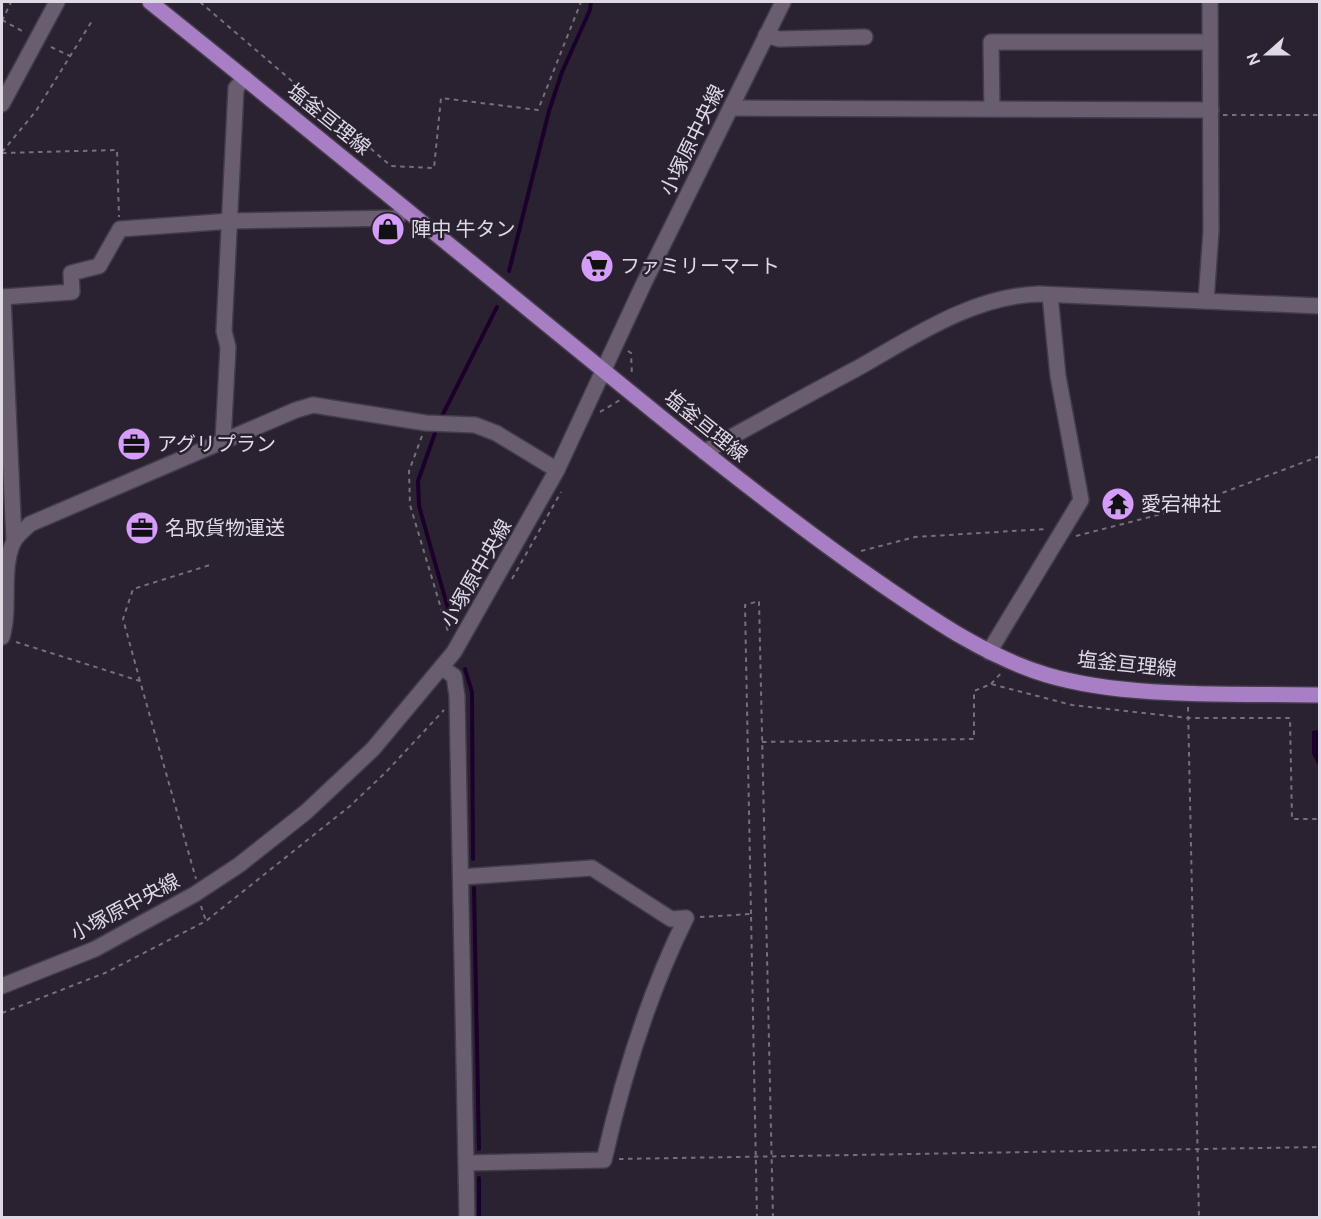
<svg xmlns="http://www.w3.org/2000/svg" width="1321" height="1219" font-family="Ubuntu,'Noto Sans JP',sans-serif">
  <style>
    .water { fill: #1b002c }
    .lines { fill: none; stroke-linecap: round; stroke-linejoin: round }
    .stream { stroke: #1b002c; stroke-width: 4 }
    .minor-casing { stroke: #443c49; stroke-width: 18 }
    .major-casing { stroke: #443c49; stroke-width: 18 }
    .path { stroke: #766f7c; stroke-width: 2; stroke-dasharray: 4.5 4.5; stroke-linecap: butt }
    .minor { stroke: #685e70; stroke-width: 15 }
    .major { stroke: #a87ec4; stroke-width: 15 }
    .labels { text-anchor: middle; stroke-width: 5; stroke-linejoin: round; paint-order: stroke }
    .street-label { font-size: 20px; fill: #dfd9e3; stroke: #2a2231 }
    .poi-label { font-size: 20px; fill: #dfd9e3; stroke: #2a2231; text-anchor: start }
  </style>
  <rect width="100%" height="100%" fill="#2a2231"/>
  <!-- water -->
  <path class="water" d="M 1319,730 L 1320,730 L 1319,767 L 1312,754 L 1312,731 Z"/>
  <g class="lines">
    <!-- stream -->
    <g class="stream">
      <path d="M 509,271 L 549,111 L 562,72 L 590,10 L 591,2"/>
      <path d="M 442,416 L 497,307"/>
      <path d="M 435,433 L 418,481 L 419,506 L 451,619"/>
      <path d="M 465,669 L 472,692 L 473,859"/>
      <path d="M 474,888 L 479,1149"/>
      <path d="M 479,1178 L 479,1218"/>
    </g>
    <defs>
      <g id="minor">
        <path d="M 766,35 L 779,39 L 865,37"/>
        <path d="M 2,104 L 57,2"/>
        <path d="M 731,108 L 1211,110"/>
        <path d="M 992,109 L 991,42 L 1210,42"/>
        <path d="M 1206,301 L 1211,231 L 1210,2"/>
        <path d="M 223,441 L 228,347 L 224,331 L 236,88 L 245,78"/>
        <path d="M 704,452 C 755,424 805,396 856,369 C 913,337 972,296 1039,294 L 1320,306"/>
        <path d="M 14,540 L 3,297 L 72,292 L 71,273 L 99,266 L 120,229 L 231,221 L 397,218 L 404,208"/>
        <path d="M 2,637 C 11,607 0,569 14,541 C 17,535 25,529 30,524 L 296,410 L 313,405 L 426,423 L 475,425 L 496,433 L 557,470"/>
        <path d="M 989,652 L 1081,500 L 1058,376 L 1050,295"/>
        <path d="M 442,668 L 454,676 L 457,696 L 467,1218"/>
        <path d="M 461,877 L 592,868 L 671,919 L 686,918"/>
        <path d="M 2,986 L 95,949 L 195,894 L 239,865 L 306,812 L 373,749 L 454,652 L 557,470 L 644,283 L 783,2"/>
        <path d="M 466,1163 L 604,1160 C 623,1076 648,995 686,918"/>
      </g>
      <path id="major" d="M 150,2 C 320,138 488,277 657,414 C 730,473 804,531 881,584 C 934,620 985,656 1047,675 C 1128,699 1235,693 1320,695"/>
    </defs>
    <!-- minor casing -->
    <use href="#minor" class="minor-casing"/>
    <!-- major casing -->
    <use href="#major" class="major-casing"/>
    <!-- path -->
    <g class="path">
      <path d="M 200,2 L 391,166 L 434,168 L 441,98 L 538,110 L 581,2"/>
      <path d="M 2,20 L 24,32"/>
      <path d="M 2,21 L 11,2"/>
      <path d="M 51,47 L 70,56"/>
      <path d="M 1223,115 L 1320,115"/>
      <path d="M 2,152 L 36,111 L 92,21"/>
      <path d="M 2,153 L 117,150 L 119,217"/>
      <path d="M 2,262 L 2,285"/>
      <path d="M 628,351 L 631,353 L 632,376"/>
      <path d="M 600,412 L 620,400"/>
      <path d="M 422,436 L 409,471 L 410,505 L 449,635"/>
      <path d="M 1076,536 L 1177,510 L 1320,456"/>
      <path d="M 861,551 L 915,537 L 1046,529"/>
      <path d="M 512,579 L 561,492"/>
      <path d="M 16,642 L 140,681 L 196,879"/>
      <path d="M 140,681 L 123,619 L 133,589 L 210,565"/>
      <path d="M 991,684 L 1003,671"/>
      <path d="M 1188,707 L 1199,1218"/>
      <path d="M 762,742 L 974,739 L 974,691 L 991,684 L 1072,705 L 1189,718 L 1290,718 L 1292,819 L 1320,819"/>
      <path d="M 201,906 L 206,921"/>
      <path d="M 751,914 L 745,605 L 759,601 L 773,1218"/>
      <path d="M 700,917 L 751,914 L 757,1218"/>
      <path d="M 2,1013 L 105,973 L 206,921 L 350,806 L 386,772 L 444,710"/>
      <path d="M 619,1159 L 1320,1147"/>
    </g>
    <!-- minor -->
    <use href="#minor" class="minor"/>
    <!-- major -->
    <use href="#major" class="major"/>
  </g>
  <!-- icons -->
  <defs>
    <symbol id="shop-disc" viewBox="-11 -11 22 22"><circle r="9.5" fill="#d49cfb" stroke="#2a2231"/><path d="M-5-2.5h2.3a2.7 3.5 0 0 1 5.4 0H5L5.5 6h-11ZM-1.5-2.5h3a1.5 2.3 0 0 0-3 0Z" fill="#111"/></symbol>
    <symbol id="supermarket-disc" viewBox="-11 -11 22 22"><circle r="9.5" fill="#d49cfb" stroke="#2a2231"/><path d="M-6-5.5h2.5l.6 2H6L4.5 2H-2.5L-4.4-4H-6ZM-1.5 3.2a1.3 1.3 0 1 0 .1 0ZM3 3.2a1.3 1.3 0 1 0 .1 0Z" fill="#111"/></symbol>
    <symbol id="office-disc" viewBox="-11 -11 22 22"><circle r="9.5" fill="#d49cfb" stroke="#2a2231"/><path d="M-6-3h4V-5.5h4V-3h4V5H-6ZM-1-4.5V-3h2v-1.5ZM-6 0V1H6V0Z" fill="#111"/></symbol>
    <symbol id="temple-disc" viewBox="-11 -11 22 22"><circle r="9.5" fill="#d49cfb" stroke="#2a2231"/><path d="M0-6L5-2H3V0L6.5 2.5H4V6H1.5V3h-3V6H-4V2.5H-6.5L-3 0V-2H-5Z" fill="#111"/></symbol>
  </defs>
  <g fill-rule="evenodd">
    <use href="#shop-disc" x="369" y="210" width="38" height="38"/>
    <use href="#supermarket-disc" x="578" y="247" width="38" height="38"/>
    <use href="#office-disc" x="115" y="425" width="38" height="38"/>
    <use href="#temple-disc" x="1099" y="485" width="38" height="38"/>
    <use href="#office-disc" x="123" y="509" width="38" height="38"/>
  </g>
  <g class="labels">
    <!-- street labels -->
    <g class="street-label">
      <text transform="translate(329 119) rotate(39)" y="7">塩釜亘理線</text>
      <text transform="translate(692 140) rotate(-64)" y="7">小塚原中央線</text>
      <text transform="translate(706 426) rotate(39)" y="7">塩釜亘理線</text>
      <text transform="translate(476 573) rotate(-60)" y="7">小塚原中央線</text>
      <text transform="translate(1127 664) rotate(6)" y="7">塩釜亘理線</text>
      <text transform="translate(125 907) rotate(-28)" y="7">小塚原中央線</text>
    </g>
    <!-- poi labels -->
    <g class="poi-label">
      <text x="411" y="236">陣中 牛タン</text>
      <text x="620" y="273">ファミリーマート</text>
      <text x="157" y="451">アグリプラン</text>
      <text x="1141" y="511">愛宕神社</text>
      <text x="165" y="535">名取貨物運送</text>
    </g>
  </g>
  <!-- border -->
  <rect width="1321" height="1219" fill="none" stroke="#dfd9e3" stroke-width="6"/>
  <!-- north arrow -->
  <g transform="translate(1267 54) rotate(249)" stroke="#2a2231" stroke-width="4.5" paint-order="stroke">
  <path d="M0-4.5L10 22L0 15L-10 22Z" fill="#dfd9e3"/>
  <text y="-9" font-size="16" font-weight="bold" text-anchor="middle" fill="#dfd9e3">N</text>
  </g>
</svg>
